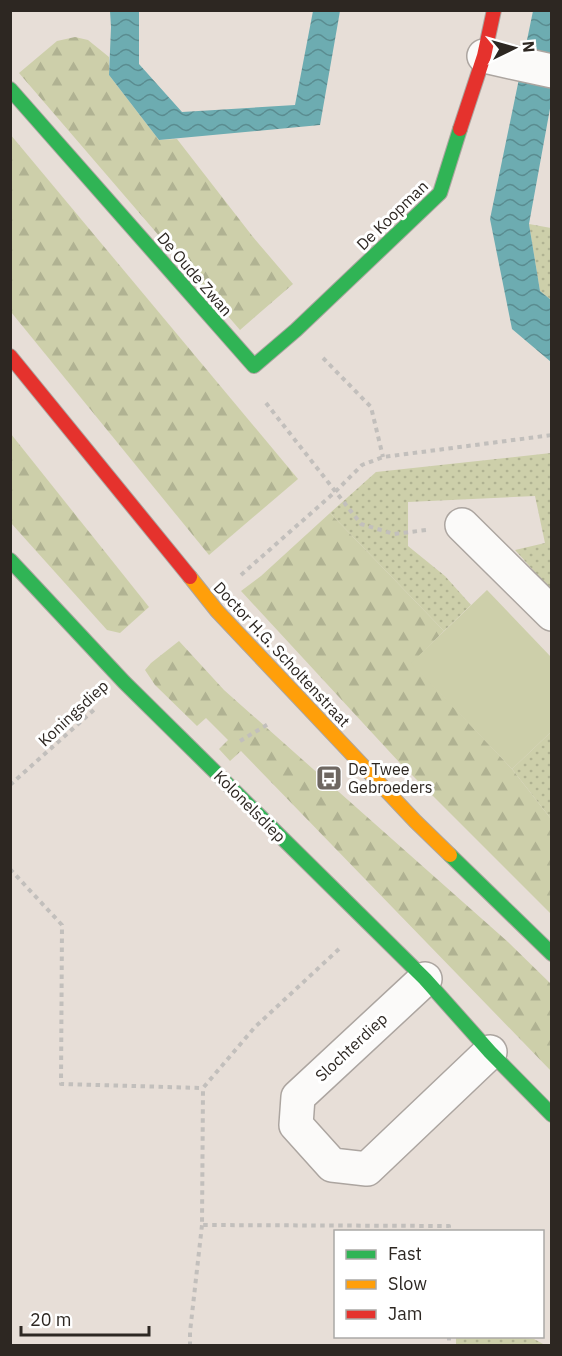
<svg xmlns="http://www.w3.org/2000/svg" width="562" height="1356" font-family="'IBM Plex Sans',sans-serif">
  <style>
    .grass { fill: url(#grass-dots) }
    .forest { fill: url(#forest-firs) }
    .green { fill: #cdcfaa }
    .water { fill: url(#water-waves) }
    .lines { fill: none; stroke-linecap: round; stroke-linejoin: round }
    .street-casing { stroke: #aca5a0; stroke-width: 36 }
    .fast-casing { stroke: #aca5a0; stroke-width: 16 }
    .slow-casing { stroke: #aca5a0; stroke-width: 16 }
    .jam-casing { stroke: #aca5a0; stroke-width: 16 }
    .path { stroke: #c2bfbc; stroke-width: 4; stroke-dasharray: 4.5 4.5; stroke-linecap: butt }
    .street { stroke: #fbfaf9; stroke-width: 33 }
    .fast { stroke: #30b455; stroke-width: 14 }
    .slow { stroke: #ff9f0a; stroke-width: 14 }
    .jam { stroke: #e5322d; stroke-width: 14 }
    .labels { text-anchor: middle; stroke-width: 6; stroke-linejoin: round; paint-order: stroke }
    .street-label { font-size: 16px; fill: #2d2722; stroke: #fff }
    .poi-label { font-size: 16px; fill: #2d2722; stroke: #fff; text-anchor: start }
  </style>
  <defs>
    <pattern id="grass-dots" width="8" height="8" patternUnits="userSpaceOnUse" patternTransform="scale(1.5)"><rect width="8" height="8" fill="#cdcfaa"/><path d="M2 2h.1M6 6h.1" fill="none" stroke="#b0b292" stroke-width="1.8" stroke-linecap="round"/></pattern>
    <pattern id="forest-firs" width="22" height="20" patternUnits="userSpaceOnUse" patternTransform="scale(1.5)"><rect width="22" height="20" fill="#cdcfaa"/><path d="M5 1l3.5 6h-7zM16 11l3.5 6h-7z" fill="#b0b292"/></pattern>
    <pattern id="water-waves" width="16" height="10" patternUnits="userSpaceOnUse" patternTransform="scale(1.5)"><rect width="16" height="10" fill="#6dacb1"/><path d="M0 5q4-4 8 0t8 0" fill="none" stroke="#5a8c90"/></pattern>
  </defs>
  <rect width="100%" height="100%" fill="#e7ded7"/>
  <!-- grass -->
  <g class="grass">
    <path d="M 529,224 L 551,228 L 551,300 L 540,291 Z"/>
    <path d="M 551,453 L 551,590 L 515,550 L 545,543 L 535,496 L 408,502 L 408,546 L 445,576 L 471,605 L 444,631 L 330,513 L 376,472 Z"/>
    <path d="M 551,732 L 551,819 L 512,769 Z"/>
    <path d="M 456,1337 L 510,1337 L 534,1339 L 545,1345 L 456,1345 Z"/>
  </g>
  <!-- forest -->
  <g class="forest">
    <path d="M 75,37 L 88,40 L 109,57 L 109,75 L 159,140 L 177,139 L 253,237 L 293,284 L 240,330 L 19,73 L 57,41 Z"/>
    <path d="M 10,134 L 298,479 L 209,555 L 11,312 Z"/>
    <path d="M 11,434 L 149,607 L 120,633 L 107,630 L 11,523 Z"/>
    <path d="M 330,513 L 444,631 L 412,663 L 512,769 L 551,819 L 551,914 L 399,762 L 241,591 L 261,576 Z"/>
    <path d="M 179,641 L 224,690 L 508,942 L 551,984 L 551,1071 L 241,751 L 230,761 L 219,749 L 228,740 L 206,718 L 197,726 L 155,685 L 145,670 L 151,663 Z"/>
  </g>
  <!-- green -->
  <path class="green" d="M 487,590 L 551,657 L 551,732 L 512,769 L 411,663 Z"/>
  <!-- water -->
  <g class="water">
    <path d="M 110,11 L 139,11 L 139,64 L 182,112 L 295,105 L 313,11 L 340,11 L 320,125 L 159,140 L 109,75 L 111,27 Z"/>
    <path d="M 533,11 L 551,11 L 551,103 L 529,224 L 540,291 L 551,300 L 551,362 L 512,329 L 490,219 Z"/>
  </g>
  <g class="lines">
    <defs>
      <g id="street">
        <path d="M 484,56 L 552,71"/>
        <path d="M 462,525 L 552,614"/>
        <path d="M 425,979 L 298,1097 L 296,1125 L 332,1165 L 367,1169 L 490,1052"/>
      </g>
      <g id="fast">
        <path d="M 10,89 L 254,366 L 296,330 L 440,193 L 460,129"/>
        <path d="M 10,560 L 124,682 L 425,979 L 490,1052 L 552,1115"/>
        <path d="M 450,855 L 552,954"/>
      </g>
      <path id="slow" d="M 190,577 L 217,611 L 415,821 L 450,855"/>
      <g id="jam">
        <path d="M 460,129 L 484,56 L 494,10"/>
        <path d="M 10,356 L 190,577"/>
      </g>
    </defs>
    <!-- street casing -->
    <use href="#street" class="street-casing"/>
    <!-- fast casing -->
    <use href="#fast" class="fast-casing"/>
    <!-- slow casing -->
    <use href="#slow" class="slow-casing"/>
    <!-- jam casing -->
    <use href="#jam" class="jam-casing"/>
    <!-- path -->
    <g class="path">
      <path d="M 323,358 L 371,407 L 383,457"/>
      <path d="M 266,403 L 361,524 L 394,534 L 426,530"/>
      <path d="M 241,575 L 335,492 L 362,465 L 383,457 L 552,435"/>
      <path d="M 240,741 L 270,723"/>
      <path d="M 10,785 L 96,708"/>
      <path d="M 10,869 L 62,925 L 61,1084 L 203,1088"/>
      <path d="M 339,949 L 255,1027 L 203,1088 L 202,1225 L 449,1226 L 449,1232"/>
      <path d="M 449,1336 L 449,1346"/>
      <path d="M 190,1346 L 190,1332 L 202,1225"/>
    </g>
    <!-- street -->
    <use href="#street" class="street"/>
    <!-- fast -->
    <use href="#fast" class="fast"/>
    <!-- slow -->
    <use href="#slow" class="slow"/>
    <!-- jam -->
    <use href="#jam" class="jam"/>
  </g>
  <!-- icons -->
  <defs>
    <symbol id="bus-square" viewBox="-11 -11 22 22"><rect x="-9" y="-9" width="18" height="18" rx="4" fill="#6e6761" stroke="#fff"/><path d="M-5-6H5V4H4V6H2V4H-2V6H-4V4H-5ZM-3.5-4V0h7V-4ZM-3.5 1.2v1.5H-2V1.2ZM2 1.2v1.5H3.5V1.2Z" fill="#fff"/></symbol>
  </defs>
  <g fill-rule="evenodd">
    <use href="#bus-square" x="314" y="763" width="30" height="30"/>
  </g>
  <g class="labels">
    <!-- street labels -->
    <g class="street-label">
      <text transform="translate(392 215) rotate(-44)" y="6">De Koopman</text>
      <text transform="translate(195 274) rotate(49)" y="6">De Oude Zwan</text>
      <text transform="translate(282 654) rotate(47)" y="6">Doctor H.G. Scholtenstraat</text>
      <text transform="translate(73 713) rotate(-43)" y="6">Koningsdiep</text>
      <text transform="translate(250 806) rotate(45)" y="6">Kolonelsdiep</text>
      <text transform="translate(351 1047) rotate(-43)" y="6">Slochterdiep</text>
    </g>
    <!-- poi labels -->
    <g class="poi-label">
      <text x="348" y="775">De Twee<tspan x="348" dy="18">Gebroeders</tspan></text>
    </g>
  </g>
  <!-- border -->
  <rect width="562" height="1356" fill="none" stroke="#2d2722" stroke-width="24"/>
  <!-- legend -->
  <rect x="334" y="1230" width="210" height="108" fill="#ffffff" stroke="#aba9a7" stroke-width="1.5"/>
  <rect x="346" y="1250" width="30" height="9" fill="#30b455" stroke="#aba9a7" stroke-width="1.5"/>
  <text x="388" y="1260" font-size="18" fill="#2d2722">Fast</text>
  <rect x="346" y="1280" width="30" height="9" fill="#ff9f0a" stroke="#aba9a7" stroke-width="1.5"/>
  <text x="388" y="1290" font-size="18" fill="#2d2722">Slow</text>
  <rect x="346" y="1310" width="30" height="9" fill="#e5322d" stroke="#aba9a7" stroke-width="1.5"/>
  <text x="388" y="1320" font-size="18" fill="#2d2722">Jam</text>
  <!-- north arrow -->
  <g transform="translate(514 48) rotate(85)" stroke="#ffffff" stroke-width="4.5" paint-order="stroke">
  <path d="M0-4.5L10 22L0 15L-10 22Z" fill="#2d2722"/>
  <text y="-9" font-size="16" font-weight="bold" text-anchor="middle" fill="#2d2722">N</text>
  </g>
  <!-- scale -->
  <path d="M21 1326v9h128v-9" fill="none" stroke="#2d2722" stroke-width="3"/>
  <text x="30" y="1326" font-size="18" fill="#2d2722" stroke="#ffffff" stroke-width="4.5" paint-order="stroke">20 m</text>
</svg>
